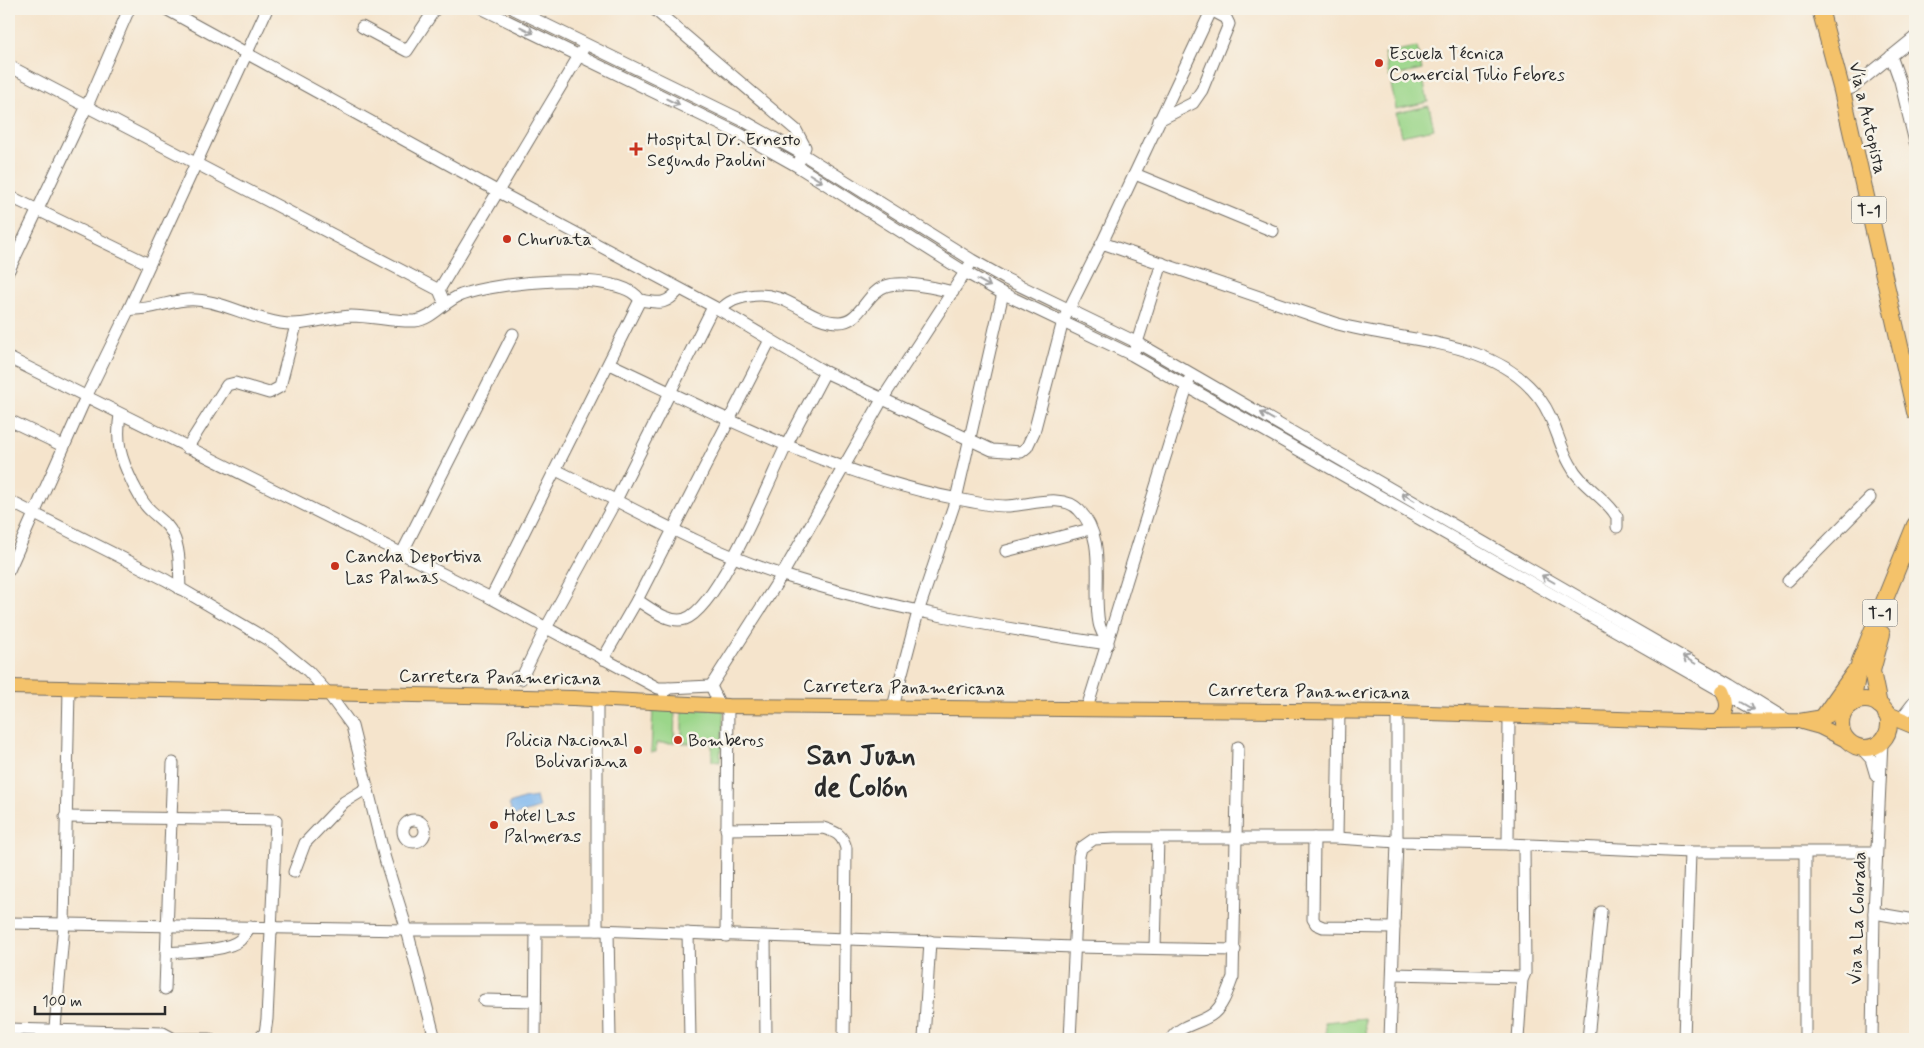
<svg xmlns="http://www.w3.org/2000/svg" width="1924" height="1048" font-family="Mynerve,sans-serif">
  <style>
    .green { fill: #9bd68a; stroke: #63805a }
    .water { fill: #7db6ee; stroke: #54708c }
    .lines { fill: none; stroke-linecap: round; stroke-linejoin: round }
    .minor-casing { stroke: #726c63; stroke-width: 13 }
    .major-casing { stroke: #726c63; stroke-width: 16 }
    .highway-casing { stroke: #726c63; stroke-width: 18 }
    .minor { stroke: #fff; stroke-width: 11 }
    .major { stroke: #f4c26a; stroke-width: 14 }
    .highway { stroke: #f4c26a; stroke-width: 16 }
    .oneway { stroke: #a0a0a0 }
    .poi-dot { fill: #c8321e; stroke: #f7f3e8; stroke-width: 2 }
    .labels { text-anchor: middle; stroke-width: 5; stroke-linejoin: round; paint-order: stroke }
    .shield { fill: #f7f3e8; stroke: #686764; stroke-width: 1 }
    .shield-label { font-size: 16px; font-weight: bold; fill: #2b2b2b }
    .poi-label { font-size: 18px; fill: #2b2b2b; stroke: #f7f3e8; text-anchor: start }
    .street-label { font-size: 18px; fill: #2b2b2b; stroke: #f7f3e8 }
    .town-label { font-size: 28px; font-weight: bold; fill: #2b2b2b; stroke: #f7f3e8 }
  </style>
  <rect width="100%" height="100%" fill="#f7f3e8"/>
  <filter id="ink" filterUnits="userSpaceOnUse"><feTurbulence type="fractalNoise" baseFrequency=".02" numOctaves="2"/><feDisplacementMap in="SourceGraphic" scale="10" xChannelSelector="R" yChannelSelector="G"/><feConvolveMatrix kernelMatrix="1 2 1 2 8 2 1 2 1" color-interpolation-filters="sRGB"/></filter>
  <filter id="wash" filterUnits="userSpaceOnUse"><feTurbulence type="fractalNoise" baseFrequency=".0096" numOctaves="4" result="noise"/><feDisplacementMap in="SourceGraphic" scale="20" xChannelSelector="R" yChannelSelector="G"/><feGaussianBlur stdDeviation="1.12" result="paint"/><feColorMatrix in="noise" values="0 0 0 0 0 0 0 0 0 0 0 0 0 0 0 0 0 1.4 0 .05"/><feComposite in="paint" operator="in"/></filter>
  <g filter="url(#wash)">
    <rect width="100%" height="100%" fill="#f5e4cc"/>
    <!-- green -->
    <g class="green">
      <path d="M 1417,47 L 1422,70 L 1389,77 L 1384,53 Z"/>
      <path d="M 1423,79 L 1428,102 L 1396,109 L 1391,85 Z"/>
      <path d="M 1429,106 L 1434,129 L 1401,136 L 1396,113 Z"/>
      <path d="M 653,708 L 675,709 L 674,743 L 656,743 L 656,752 L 651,752 Z"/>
      <path d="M 682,709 L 724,710 L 720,762 L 712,761 L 712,743 L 682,743 Z"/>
      <path d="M 1365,1018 L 1367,1039 L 1327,1039 L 1325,1022 Z"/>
    </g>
    <!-- water -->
    <path class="water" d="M 536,797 L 539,808 L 513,816 L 509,804 L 523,799 Z"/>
  </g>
  <g filter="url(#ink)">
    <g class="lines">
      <defs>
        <g id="minor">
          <path d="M 166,9 L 497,191 L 720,310 L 825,372 L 992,450 L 1021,452 L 1027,447 L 1034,432 L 1063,321 L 1102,243 L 1212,9"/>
          <path d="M 483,9 L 740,134 L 797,166 L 965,272 L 1000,292 L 1132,355 L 1774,721"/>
          <path d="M 514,9 L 746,122 L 804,155 L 972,260 L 1006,279 L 1138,343 L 1731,685 L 1789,721"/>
          <path d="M 654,9 L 796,130 L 805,147 L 800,160"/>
          <path d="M 362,27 L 407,51 L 435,9"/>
          <path d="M 1891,56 L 1900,81 L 1915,142"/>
          <path d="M 9,66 L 439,290 L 445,304"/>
          <path d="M 1842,91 L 1852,88 L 1915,37"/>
          <path d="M 1159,120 L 1193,103 L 1202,90 L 1229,24 L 1226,18 L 1211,10"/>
          <path d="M 1135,174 L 1273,231"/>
          <path d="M 9,196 L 149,264"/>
          <path d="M 1102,243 L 1338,324 C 1405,343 1494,337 1540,399 C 1555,419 1558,443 1570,464 C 1580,484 1600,494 1613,511 L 1617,517 L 1617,527"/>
          <path d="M 9,270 L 87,106 L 129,9"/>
          <path d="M 439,290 L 583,49"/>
          <path d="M 129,309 C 153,311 173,298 196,300 C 225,302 252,319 280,323 C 304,327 327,317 351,316 C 372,316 394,322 415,321 C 433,319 444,301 461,295 C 492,283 620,268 640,300 C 659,303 665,306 679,290"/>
          <path d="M 720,310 C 729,301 737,298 749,296 C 789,289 806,322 839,322 C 861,322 866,292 886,286 C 902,280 936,288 953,292"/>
          <path d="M 1135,349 L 1162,263"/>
          <path d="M 9,358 L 491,598 L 658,688 L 669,688"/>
          <path d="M 610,364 C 723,417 834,475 958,499 C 973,502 990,506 1006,506 C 1028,506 1062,492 1079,510 C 1108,539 1092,587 1099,623 C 1100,630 1105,637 1108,644"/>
          <path d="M 120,414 C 116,443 120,457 133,484 C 138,493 142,503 150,510 C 159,519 168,523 173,535 C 181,551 179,572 180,589"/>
          <path d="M 9,420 L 63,446"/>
          <path d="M 187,448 L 227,385 L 235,383 L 269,393 L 280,387 L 296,325"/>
          <path d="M 556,470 C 631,507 704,550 783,575 C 889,609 998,628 1108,644"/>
          <path d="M 9,501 L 166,580 L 275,644 L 308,671 L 327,692 L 352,726 L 385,859 L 407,930 L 435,1039"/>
          <path d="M 1006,551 L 1090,529"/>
          <path d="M 402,553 L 513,334"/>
          <path d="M 9,570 L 86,397 L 129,309 L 267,9"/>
          <path d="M 1788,581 L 1870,498"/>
          <path d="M 491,598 L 640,300"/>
          <path d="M 637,600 C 650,608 669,624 685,619 C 719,607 769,481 786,446 C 799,421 812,397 825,372"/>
          <path d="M 603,659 L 637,600 L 770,340"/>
          <path d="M 516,677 L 521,679 L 546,628 L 616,500 L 713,307"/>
          <path d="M 711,686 L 782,575 L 883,398 L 969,266"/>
          <path d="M 664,692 L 669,688 L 711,686 L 718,701 L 717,705"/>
          <path d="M 893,707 L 918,612 L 956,499 L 1003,293"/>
          <path d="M 1087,708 L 1189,380"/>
          <path d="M 1900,720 L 1915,701"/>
          <path d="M 1861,748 L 1871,759 L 1876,776"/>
          <path d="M 65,817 L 276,820 L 267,1019 L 265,1033 L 258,1039"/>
          <circle cx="414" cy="831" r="11"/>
          <path d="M 726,829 L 823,828 C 836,832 842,834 846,848 L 844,1039"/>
          <path d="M 1314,838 L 1313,919 L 1316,924 L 1323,927 L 1394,928"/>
          <path d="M 1337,838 L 1339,711"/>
          <path d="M 1508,844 L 1509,717"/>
          <path d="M 1805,853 L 1805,1039"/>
          <path d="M 294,872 L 305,843 L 344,802 L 367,788"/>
          <path d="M 1874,913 L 1915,920"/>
          <path d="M 9,923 L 407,930 L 597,930 L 1074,947 L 1235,950"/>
          <path d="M 597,930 L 597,699"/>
          <path d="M 608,931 L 610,1039"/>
          <path d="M 688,933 L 690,1039"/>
          <path d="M 726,936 L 728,706"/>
          <path d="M 765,937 L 766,1039"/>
          <path d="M 1155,948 L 1158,838"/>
          <path d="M 166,953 C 185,951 226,952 240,940 C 244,936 247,931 250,927"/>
          <path d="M 1393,974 L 1522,977"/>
          <path d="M 165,989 L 173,763"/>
          <path d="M 484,1000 L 535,1001"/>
          <path d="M 9,1029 L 163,1033 L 174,1039 L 210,1039"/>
          <path d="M 54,1039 L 64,924 L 69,689"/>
          <path d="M 535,1039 L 536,931"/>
          <path d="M 924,1039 L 930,941"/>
          <path d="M 1070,1039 L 1079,856 L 1081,848 L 1094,839 L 1115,838 L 1337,838 L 1397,842 L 1508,844 L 1690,852 L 1876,852"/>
          <path d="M 1171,1039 C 1180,1024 1201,1024 1214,1013 C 1224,1004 1228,989 1233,977 L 1238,747"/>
          <path d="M 1390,1039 L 1397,842 L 1397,712"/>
          <path d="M 1518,1039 L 1522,980 L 1525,973 L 1524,845"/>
          <path d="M 1588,1039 L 1601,912"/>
          <path d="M 1684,1039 L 1690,852"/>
          <path d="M 1872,1039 L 1874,913 L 1882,741"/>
        </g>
        <g id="major">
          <path d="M 9,687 L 573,698 L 728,706 L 1397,712 L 1710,722 L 1799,721 L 1823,717 L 1847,708"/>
          <path d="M 1718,722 C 1729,711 1729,704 1723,691"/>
          <path d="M 1802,722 L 1820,727 L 1846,740"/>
        </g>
        <g id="highway">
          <path d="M 1820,9 L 1842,91 L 1915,412"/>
          <circle cx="1865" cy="724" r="24"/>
          <path d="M 1852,704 L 1860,661 L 1915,525"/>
          <path d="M 1879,705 L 1872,671 L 1882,634"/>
          <path d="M 1886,714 L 1915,726"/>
          <path d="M 1823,717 L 1854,673"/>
        </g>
      </defs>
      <!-- minor casing -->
      <use href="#minor" class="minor-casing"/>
      <!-- major casing -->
      <use href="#major" class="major-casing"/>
      <!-- highway casing -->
      <use href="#highway" class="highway-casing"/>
      <!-- minor -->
      <use href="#minor" class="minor"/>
      <!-- major -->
      <use href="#major" class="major"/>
      <!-- highway -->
      <use href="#highway" class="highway"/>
    </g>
    <!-- one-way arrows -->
    <defs><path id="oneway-shaft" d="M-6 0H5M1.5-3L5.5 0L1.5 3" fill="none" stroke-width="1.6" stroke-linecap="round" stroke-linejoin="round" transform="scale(1.25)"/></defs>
    <g class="oneway">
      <use href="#oneway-shaft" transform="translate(527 30) rotate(26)"/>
      <use href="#oneway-shaft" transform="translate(673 102) rotate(26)"/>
      <use href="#oneway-shaft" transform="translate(816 178) rotate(32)"/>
      <use href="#oneway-shaft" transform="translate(984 283) rotate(29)"/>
      <use href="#oneway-shaft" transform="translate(1267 416) rotate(-151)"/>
      <use href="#oneway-shaft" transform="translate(1408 497) rotate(-150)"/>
      <use href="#oneway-shaft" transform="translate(1548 579) rotate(-150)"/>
      <use href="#oneway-shaft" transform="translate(1689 660) rotate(-150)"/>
      <use href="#oneway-shaft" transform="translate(1748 706) rotate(30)"/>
    </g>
  </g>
  <!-- markers -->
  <g class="poi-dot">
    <circle cx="1379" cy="63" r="5"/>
    <path d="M633.5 141.5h5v5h5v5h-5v5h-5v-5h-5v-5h5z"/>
    <circle cx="507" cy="239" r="5"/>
    <circle cx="335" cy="566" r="5"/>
    <circle cx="678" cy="740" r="5"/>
    <circle cx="638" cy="750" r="5"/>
    <circle cx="494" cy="825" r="5"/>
  </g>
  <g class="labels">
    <!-- shield labels -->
    <g class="shield">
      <rect x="1851.5" y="196.5" width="35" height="27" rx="4"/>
      <rect x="1862.5" y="599.5" width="35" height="27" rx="4"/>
    </g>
    <g class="shield-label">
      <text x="1869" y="216">T-1</text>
      <text x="1880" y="619">T-1</text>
    </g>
    <!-- poi labels -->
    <g class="poi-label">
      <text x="1389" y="59">Escuela Técnica<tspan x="1389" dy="21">Comercial Tulio Febres</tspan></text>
      <text x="647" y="145">Hospital Dr. Ernesto<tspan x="647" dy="21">Segundo Paolini</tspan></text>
      <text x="517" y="245">Churuata</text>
      <text x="345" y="562">Cancha Deportiva<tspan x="345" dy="21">Las Palmas</tspan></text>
      <text x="628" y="746" text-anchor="end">Policia Nacional<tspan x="628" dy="21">Bolivariana</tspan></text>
      <text x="688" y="746">Bomberos</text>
      <text x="504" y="821">Hotel Las<tspan x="504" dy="21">Palmeras</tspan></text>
    </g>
    <!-- street labels -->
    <g class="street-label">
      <text transform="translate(1868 118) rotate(77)" y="6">Vía a Autopista</text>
      <text transform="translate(500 677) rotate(1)" y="6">Carretera Panamericana</text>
      <text transform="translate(904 687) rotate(1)" y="6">Carretera Panamericana</text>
      <text transform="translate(1309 691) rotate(1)" y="6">Carretera Panamericana</text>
      <text transform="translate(1857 918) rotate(-88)" y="6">Via a La Colorada</text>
    </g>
    <!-- town labels -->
    <g class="town-label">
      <text x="861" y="764">San Juan<tspan x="861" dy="32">de Colón</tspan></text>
    </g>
  </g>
  <!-- margin -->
  <rect width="1924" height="1048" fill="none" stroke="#f7f3e8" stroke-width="30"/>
  <!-- scale -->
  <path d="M35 1006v8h130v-8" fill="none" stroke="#2b2b2b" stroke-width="2.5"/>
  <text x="42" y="1006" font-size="15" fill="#2b2b2b" stroke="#f7f3e8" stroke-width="4" paint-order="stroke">100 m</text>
</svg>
